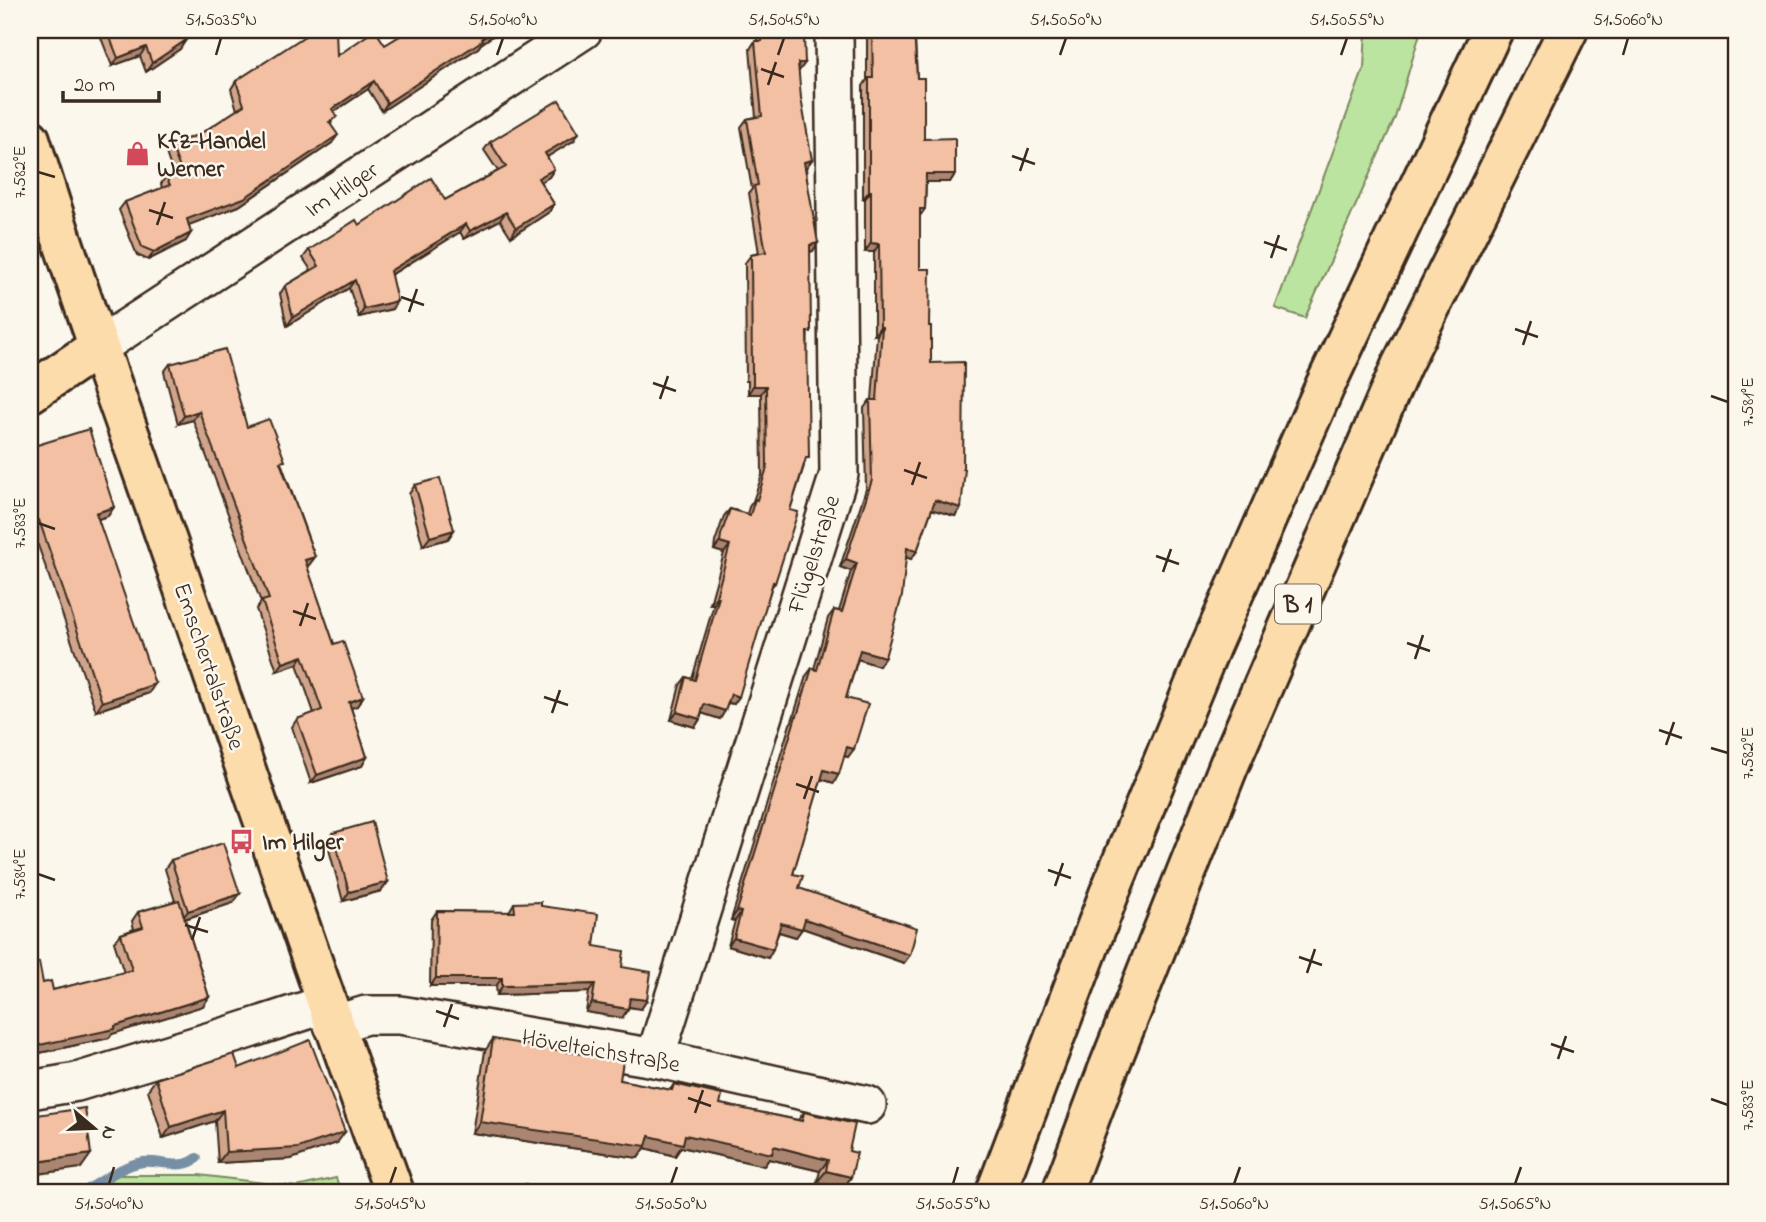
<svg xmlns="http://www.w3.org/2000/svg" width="1766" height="1222" font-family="'Indie Flower',sans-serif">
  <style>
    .green { fill: #bbe4a0; stroke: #7b875f; stroke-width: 2 }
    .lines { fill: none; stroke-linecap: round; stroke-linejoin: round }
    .stream { stroke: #778fa4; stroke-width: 10 }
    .minor-casing { stroke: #3b2a1e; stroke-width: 42 }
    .major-casing { stroke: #3b2a1e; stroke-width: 44 }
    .highway-casing { stroke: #3b2a1e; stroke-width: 44 }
    .minor { stroke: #fbf7ec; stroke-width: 37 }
    .major { stroke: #fddcac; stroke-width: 38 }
    .highway { stroke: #fddcac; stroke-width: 38 }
    .wall { fill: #d1a58c; stroke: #3b2a1e; stroke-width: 2 }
    .shaded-wall { fill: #aa8672; stroke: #3b2a1e; stroke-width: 2 }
    .building { fill: #f3c0a3; stroke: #3b2a1e; stroke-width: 2 }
    .ticks { fill: none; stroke: #3b2a1e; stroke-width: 2.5 }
    .labels { text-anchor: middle; stroke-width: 5; stroke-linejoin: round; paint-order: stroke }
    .shield { fill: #fbf7ec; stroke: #75685c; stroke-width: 2 }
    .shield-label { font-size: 23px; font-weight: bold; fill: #3b2a1e }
    .poi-label { font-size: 24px; font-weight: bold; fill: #3b2a1e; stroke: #fbf7ec; text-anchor: start }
    .street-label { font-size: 24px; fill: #3b2a1e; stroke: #fbf7ec }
    .neatline { fill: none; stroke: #3b2a1e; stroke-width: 2.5 }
    .ticks-label { font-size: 18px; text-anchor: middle; fill: #3b2a1e }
  </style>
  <rect width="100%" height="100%" fill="#fbf7ec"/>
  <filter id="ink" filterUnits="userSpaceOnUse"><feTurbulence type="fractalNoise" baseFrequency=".0143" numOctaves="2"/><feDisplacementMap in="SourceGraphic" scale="14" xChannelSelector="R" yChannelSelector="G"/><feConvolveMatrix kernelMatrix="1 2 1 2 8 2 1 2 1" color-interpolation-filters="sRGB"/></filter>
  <g filter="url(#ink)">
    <!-- green -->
    <g class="green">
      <path d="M 1366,30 L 1421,30 L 1395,118 L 1305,318 L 1275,308 L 1364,68 Z"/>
      <path d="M 118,1175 L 199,1175 L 297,1187 L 336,1178 L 341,1192 L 85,1192 Z"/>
    </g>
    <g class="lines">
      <!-- stream -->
      <path class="stream" d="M 83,1192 C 101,1182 122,1165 143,1162 C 161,1160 182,1171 197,1158"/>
      <defs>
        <g id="minor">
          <path d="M 98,347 L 583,30"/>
          <path d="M 333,1025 L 366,1015 L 400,1015 L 655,1058 L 867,1105"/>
          <path d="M 655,1058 L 839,474 L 834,30"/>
          <path d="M 30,1090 L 77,1082 L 234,1034 L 326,1004"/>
        </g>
        <g id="major">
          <path d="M 30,139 C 79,300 139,457 193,616 C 259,808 325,1001 394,1192"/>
          <path d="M 30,393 L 98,347"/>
        </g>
        <g id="highway">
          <path d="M 996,1192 L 1109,894 L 1211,645 L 1325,386 L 1493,30"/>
          <path d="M 1062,1192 L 1107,1072 L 1229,765 L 1401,366 L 1568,30"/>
        </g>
      </defs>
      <!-- minor casing -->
      <use href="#minor" class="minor-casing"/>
      <!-- major casing -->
      <use href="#major" class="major-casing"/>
      <!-- highway casing -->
      <use href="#highway" class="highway-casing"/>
      <!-- minor -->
      <use href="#minor" class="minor"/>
      <!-- major -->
      <use href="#major" class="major"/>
      <!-- highway -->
      <use href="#highway" class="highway"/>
    </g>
    <!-- wall -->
    <g class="wall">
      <path d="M 98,30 L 182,30 L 180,49 L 146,72 L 140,56 L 112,66 Z"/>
      <path d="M 410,30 L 501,30 L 481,44 L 478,48 L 382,111 L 368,89 L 334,112 L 331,125 L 332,143 L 239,206 L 188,225 L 186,241 L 148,260 L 137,255 L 119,210 L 125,202 L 162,188 L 161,184 L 166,176 L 173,174 L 166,153 L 171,145 L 200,134 L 237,110 L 231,89 L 236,81 L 385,45 Z"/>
      <path d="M 757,30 L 807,30 L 804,41 L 799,71 L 798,71 L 813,251 L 810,252 L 804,466 L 790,510 L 775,583 L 772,586 L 734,704 L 728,703 L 720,719 L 702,713 L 700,719 L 695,727 L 671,720 L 680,685 L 686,677 L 692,679 L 714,604 L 710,604 L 724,553 L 714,550 L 715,542 L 724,516 L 730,509 L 747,514 L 749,507 L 753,501 L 762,475 L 761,394 L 748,394 L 748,381 L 746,381 L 745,263 L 751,255 L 759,253 L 749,193 L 752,189 L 741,127 L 747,119 L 756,117 L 750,49 L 755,41 L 757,41 Z"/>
      <path d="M 867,30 L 936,30 L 931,37 L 915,37 L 917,78 L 924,139 L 955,174 L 950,182 L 926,182 L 925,209 L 920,216 L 920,269 L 929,326 L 931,363 L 961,508 L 955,516 L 932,509 L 917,551 L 911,559 L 906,557 L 879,666 L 858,659 L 846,698 L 848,757 L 844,756 L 834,783 L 821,779 L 793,874 L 799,888 L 904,963 L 802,928 L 796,937 L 779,932 L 768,958 L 728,946 L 735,921 L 731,920 L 778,767 L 777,767 L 790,724 L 792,721 L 806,676 L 812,668 L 814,669 L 828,618 L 834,610 L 839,611 L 851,571 L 840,567 L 866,489 L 864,408 L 870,400 L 872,400 L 877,335 L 874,335 L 874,252 L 865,252 L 865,199 L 863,199 L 863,86 L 867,80 Z"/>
      <path d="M 573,141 L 547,157 L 554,169 L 549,177 L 540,182 L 554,204 L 549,212 L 511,237 L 500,220 L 464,239 L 460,232 L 391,275 L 392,309 L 359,317 L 349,288 L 287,326 L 280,294 L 285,286 L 311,270 L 303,258 L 309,250 L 359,225 L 445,200 L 498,171 L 484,150 L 490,142 Z"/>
      <path d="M 170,364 L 247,427 L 282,465 L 315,557 L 309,565 L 307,566 L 334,644 L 363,697 L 357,706 L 351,708 L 367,757 L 362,766 L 311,783 L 292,727 L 297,719 L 314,713 L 297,664 L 277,671 L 256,609 L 261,602 L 193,420 L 178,424 L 164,372 Z"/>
      <path d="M 34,446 L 114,507 L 108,516 L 98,519 L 149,693 L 96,711 L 32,528 Z"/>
      <path d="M 415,485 L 454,530 L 448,539 L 423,546 L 409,494 Z"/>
      <path d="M 333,833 L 388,882 L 381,891 L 343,901 L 327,842 Z"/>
      <path d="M 171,860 L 233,903 L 185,919 L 209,997 L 203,1006 L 112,1034 L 109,1038 L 30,1055 L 30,964 L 43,983 L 53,990 L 124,973 L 114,942 L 121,934 L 134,929 L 132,921 L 138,912 L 175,901 L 165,869 Z"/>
      <path d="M 514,903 L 541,906 L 622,967 L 647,1000 L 641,1009 L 628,1007 L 622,1018 L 586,1012 L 589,992 L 497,995 L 496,986 L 430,986 L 431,920 L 437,911 L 509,912 Z"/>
      <path d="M 493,1039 L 620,1080 L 670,1090 L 674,1084 L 720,1104 L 798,1120 L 804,1112 L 849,1151 L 851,1177 L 843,1189 L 817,1182 L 820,1171 L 769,1159 L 764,1166 L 681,1147 L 675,1156 L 645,1148 L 638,1158 L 472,1133 L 485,1051 Z"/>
      <path d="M 239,1068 L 337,1143 L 291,1159 L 218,1163 L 215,1121 L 163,1138 L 148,1090 L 156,1079 Z"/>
    </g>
    <!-- shaded-wall -->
    <g class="shaded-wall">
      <path d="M 495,30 L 501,30 L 481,44 L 478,48 L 382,111 L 387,103 Z"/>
      <path d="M 914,30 L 936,30 L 931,37 L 908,37 Z"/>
      <path d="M 186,40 L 180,49 L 146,72 L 152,63 Z"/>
      <path d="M 146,47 L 140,56 L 112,66 L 118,58 Z"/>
      <path d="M 798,63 L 805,63 L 799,71 L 792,71 Z"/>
      <path d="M 374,81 L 368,89 L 326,117 L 332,109 Z"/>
      <path d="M 579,133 L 573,141 L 539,162 L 545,153 Z"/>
      <path d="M 338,135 L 332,143 L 239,206 L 181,228 L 187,219 Z"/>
      <path d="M 812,160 L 806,168 L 799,170 L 804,162 Z"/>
      <path d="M 554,169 L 549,177 L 532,187 L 538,178 Z"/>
      <path d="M 926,174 L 955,174 L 950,182 L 920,182 Z"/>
      <path d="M 869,191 L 871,191 L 865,199 L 863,199 Z"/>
      <path d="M 554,204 L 549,212 L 511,237 L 516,228 Z"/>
      <path d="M 506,212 L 500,220 L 464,239 L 470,231 Z"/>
      <path d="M 466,224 L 460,232 L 384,279 L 390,271 Z"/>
      <path d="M 191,233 L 186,241 L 148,260 L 154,252 Z"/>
      <path d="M 818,243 L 813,251 L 805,252 L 810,245 Z"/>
      <path d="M 871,243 L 879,244 L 874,252 L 865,252 Z"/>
      <path d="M 355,280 L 349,288 L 287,326 L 293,317 Z"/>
      <path d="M 397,301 L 392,309 L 359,317 L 364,309 Z"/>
      <path d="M 880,327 L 882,327 L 877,335 L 874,335 Z"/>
      <path d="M 753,386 L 766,386 L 761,394 L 748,394 Z"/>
      <path d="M 199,411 L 193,420 L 178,424 L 184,416 Z"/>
      <path d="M 935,500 L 961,508 L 955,516 L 930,509 Z"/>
      <path d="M 114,507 L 108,516 L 89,522 L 96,513 Z"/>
      <path d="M 39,520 L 32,528 L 30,530 L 30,523 Z"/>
      <path d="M 454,530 L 448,539 L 423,546 L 430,537 Z"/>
      <path d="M 720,542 L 730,545 L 724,553 L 714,550 Z"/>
      <path d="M 907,548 L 917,551 L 911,559 L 902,556 Z"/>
      <path d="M 315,557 L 309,565 L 299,569 L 305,560 Z"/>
      <path d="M 846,559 L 857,563 L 851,571 L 840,567 Z"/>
      <path d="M 716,597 L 719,597 L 714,604 L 710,604 Z"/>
      <path d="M 860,650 L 885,657 L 879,666 L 854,658 Z"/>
      <path d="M 303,656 L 297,664 L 277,671 L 283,663 Z"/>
      <path d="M 155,684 L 149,693 L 96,711 L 102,702 Z"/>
      <path d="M 731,694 L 739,697 L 734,704 L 725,702 Z"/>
      <path d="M 363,697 L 357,706 L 343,711 L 349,702 Z"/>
      <path d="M 704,704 L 725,711 L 720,719 L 698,712 Z"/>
      <path d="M 677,712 L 700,719 L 695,727 L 671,720 Z"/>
      <path d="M 847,747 L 854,749 L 848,757 L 841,755 Z"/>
      <path d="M 367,757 L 362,766 L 311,783 L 317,775 Z"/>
      <path d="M 824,770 L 839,774 L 834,783 L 818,778 Z"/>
      <path d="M 388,882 L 381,891 L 343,901 L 349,892 Z"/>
      <path d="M 240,894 L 233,903 L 181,920 L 188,911 Z"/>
      <path d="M 737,911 L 741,912 L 735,921 L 731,920 Z"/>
      <path d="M 805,919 L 910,955 L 904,963 L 799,927 Z"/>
      <path d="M 781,923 L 802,929 L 796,937 L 776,931 Z"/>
      <path d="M 734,938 L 773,949 L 768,958 L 728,946 Z"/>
      <path d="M 436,978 L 502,978 L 496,986 L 430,986 Z"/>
      <path d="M 595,984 L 589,992 L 497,995 L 502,986 Z"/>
      <path d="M 209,997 L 203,1006 L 112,1034 L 109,1038 L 30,1055 L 30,1047 L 115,1026 Z"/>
      <path d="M 630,998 L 647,1000 L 641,1009 L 624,1006 Z"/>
      <path d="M 592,1003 L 628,1009 L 622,1018 L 586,1012 Z"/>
      <path d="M 223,1110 L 215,1121 L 163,1138 L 171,1127 Z"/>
      <path d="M 480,1122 L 649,1136 L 685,1135 L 774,1146 L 828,1160 L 820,1171 L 769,1159 L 764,1166 L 681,1147 L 675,1156 L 645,1148 L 638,1158 L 472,1133 Z"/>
      <path d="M 345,1132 L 337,1143 L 291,1159 L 218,1163 L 226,1152 Z"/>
      <path d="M 91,1154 L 81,1168 L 30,1175 L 30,1163 Z"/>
      <path d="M 826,1171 L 851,1177 L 843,1189 L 817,1182 Z"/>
    </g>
    <!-- building -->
    <g class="building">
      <path d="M 107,30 L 182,30 L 186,40 L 152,63 L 146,47 L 118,58 Z"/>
      <path d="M 314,30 L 336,30 L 337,56 L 375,30 L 385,45 L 410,30 L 495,30 L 482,38 L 483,40 L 387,103 L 374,81 L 332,109 L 337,117 L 329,122 L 338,135 L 244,198 L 187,219 L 191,233 L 154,252 L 142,247 L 125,202 L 170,185 L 166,176 L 181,171 L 171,145 L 200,134 L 244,105 L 236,81 Z"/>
      <path d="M 763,30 L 807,30 L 807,37 L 804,36 L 805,63 L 798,63 L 801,98 L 812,160 L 804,162 L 818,243 L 810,245 L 811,332 L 807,332 L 809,458 L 806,458 L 790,510 L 798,512 L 775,583 L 773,582 L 739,697 L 731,694 L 725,711 L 704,704 L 700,719 L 677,712 L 686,677 L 695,680 L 719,597 L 716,597 L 730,545 L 720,542 L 721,535 L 730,509 L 750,515 L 755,499 L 757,500 L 767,467 L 766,386 L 753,386 L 753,373 L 752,373 L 751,255 L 766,252 L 754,186 L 758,185 L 747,119 L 762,116 L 755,41 L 762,41 Z"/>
      <path d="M 872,30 L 914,30 L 917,78 L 924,78 L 924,139 L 955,138 L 955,174 L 926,174 L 925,209 L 920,209 L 920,269 L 930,269 L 929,326 L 931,326 L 931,363 L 964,362 L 963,469 L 965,469 L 961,508 L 935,500 L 917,551 L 907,548 L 902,596 L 885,657 L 860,650 L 846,698 L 868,704 L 854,749 L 847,747 L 839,774 L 824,770 L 793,874 L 803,876 L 799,888 L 917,928 L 910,955 L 805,919 L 802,929 L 781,923 L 773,949 L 734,938 L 741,912 L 737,911 L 784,759 L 783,759 L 796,716 L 797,716 L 812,668 L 817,670 L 834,610 L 842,612 L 857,563 L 846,559 L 872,480 L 870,400 L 877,400 L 882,327 L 880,327 L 879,244 L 871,243 L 871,191 L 869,191 L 869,78 L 873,78 Z"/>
      <path d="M 559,100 L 579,133 L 545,153 L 554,169 L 538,178 L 554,204 L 516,228 L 506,212 L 470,231 L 466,224 L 390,271 L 397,301 L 364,309 L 355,280 L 293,317 L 285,286 L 319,266 L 309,250 L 356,220 L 359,225 L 431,178 L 445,200 L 506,167 L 490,142 Z"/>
      <path d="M 225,349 L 247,427 L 269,419 L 285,461 L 280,462 L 315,557 L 305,560 L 334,644 L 343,641 L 363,697 L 349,702 L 367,757 L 317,775 L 297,719 L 322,710 L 303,656 L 283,663 L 262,601 L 269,599 L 199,411 L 184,416 L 170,364 Z"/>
      <path d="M 89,429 L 114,507 L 96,513 L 155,684 L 102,702 L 39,520 L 30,523 L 30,443 L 32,442 L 34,446 Z"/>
      <path d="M 440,478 L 454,530 L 430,537 L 415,485 Z"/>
      <path d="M 372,822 L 388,882 L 349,892 L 333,833 Z"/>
      <path d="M 223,843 L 240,894 L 188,911 L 171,860 Z"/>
      <path d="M 179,900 L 209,997 L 115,1026 L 115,1029 L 30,1047 L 30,964 L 39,962 L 43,983 L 51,981 L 53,990 L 132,970 L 121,934 L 143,927 L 138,912 Z"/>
      <path d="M 541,902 L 541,906 L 598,914 L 594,946 L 624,951 L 622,967 L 651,972 L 647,1000 L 630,998 L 628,1009 L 592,1003 L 595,984 L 502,986 L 502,978 L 436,978 L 437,911 L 515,912 L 514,903 Z"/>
      <path d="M 493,1039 L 623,1061 L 620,1080 L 672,1090 L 674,1084 L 722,1095 L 720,1104 L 802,1121 L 804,1112 L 855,1124 L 849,1151 L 857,1153 L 851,1177 L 826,1171 L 828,1160 L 774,1146 L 772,1154 L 685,1135 L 683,1144 L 649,1136 L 646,1146 L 480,1122 Z"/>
      <path d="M 310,1040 L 345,1132 L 298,1148 L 226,1152 L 223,1110 L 171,1127 L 156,1079 L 234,1054 L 239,1068 Z"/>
      <path d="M 85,1108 L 91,1154 L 30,1163 L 30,1116 Z"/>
      <path d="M 526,1184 L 529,1192 L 505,1192 Z"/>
    </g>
  </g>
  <!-- ticks -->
  <path class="ticks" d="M 216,55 L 221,38M 497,55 L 503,38M 778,55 L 784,38M 1060,55 L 1066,38M 1341,55 L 1347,38M 1623,55 L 1628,38M 761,69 L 784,77M 768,85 L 776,62M 1012,156 L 1035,164M 1020,171 L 1028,148M 38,172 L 55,177M 149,210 L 173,218M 157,225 L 165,202M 1264,242 L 1287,250M 1271,258 L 1279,235M 401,297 L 424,305M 409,312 L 417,289M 1515,329 L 1538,337M 1523,345 L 1531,321M 653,383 L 676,391M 1711,396 L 1728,402M 660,399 L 668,376M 904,470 L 927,478M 912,485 L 920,462M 38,523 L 55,529M 1156,556 L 1179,564M 1163,572 L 1171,549M 293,611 L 316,619M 300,626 L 308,603M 1407,643 L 1430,651M 1415,659 L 1423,635M 544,697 L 568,705M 552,713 L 560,690M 1659,730 L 1682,738M 1666,745 L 1674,722M 1711,748 L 1728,753M 796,784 L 819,792M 804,799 L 812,776M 1048,870 L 1071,878M 38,874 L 55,880M 1055,886 L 1063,863M 185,925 L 208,932M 192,940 L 200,917M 1299,957 L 1322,965M 1307,973 L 1315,949M 436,1011 L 459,1019M 444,1027 L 452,1004M 1551,1044 L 1574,1052M 1558,1059 L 1566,1036M 688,1098 L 711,1106M 1711,1099 L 1728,1105M 695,1113 L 703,1090M 109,1184 L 114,1167M 390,1184 L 396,1167M 671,1184 L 677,1167M 953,1184 L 958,1167M 1234,1184 L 1240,1167M 1515,1184 L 1521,1167"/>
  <!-- icons -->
  <defs>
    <symbol id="shop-bare" viewBox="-9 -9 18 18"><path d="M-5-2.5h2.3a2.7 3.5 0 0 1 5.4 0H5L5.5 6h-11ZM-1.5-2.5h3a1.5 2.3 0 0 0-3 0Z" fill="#d1495b" stroke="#fbf7ec" stroke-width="2.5" paint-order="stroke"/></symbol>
    <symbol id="bus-bare" viewBox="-9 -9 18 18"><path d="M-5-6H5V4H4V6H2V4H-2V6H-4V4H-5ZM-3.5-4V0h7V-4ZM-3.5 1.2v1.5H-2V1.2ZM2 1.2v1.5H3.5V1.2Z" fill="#d1495b" stroke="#fbf7ec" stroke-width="2.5" paint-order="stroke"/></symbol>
  </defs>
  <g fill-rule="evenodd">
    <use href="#shop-bare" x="120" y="136" width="35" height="35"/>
    <use href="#bus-bare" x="224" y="824" width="35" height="35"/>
  </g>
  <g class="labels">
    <!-- shield labels -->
    <rect class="shield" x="1275" y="584.5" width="46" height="39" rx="5"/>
    <g class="shield-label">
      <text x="1298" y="612">B 1</text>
    </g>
    <!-- poi labels -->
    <g class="poi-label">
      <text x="157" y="148">Kfz-Handel<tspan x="157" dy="28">Werner</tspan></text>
      <text x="262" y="849">Im Hilger</text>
    </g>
    <!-- street labels -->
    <g class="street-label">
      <text transform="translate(341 189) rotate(-33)" y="8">Im Hilger</text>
      <text transform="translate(813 554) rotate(-72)" y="8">Flügelstraße</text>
      <text transform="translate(210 666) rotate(71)" y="8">Emschertalstraße</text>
      <text transform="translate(601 1050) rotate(10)" y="8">Hövelteichstraße</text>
    </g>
  </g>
  <!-- margin -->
  <rect width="1766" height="1222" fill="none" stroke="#fbf7ec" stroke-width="77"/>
  <!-- north arrow -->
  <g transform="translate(94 1128) rotate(109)" stroke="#fbf7ec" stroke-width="5" paint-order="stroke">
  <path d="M0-5L12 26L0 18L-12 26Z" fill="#3b2a1e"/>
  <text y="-10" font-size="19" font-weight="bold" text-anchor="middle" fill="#3b2a1e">N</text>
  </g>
  <!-- scale -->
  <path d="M63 91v10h96v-10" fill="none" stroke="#3b2a1e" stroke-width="3.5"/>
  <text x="74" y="91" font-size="21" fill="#3b2a1e" stroke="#fbf7ec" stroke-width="5" paint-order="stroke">20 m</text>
  <rect x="38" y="38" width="1690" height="1146" class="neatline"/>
  <g class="ticks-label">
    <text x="221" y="25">51.5035°N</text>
    <text x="503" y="25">51.5040°N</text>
    <text x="784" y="25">51.5045°N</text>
    <text x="1066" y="25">51.5050°N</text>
    <text x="1347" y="25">51.5055°N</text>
    <text x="1628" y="25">51.5060°N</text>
    <text transform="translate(19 172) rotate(-90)" y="6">7.582°E</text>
    <text transform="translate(1747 402) rotate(-90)" y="6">7.581°E</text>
    <text transform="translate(19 523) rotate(-90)" y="6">7.583°E</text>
    <text transform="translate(1747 753) rotate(-90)" y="6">7.582°E</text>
    <text transform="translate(19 874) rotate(-90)" y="6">7.584°E</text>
    <text transform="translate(1747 1105) rotate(-90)" y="6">7.583°E</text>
    <text x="109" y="1209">51.5040°N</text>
    <text x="390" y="1209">51.5045°N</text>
    <text x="671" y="1209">51.5050°N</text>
    <text x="953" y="1209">51.5055°N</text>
    <text x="1234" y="1209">51.5060°N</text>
    <text x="1515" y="1209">51.5065°N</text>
  </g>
</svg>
